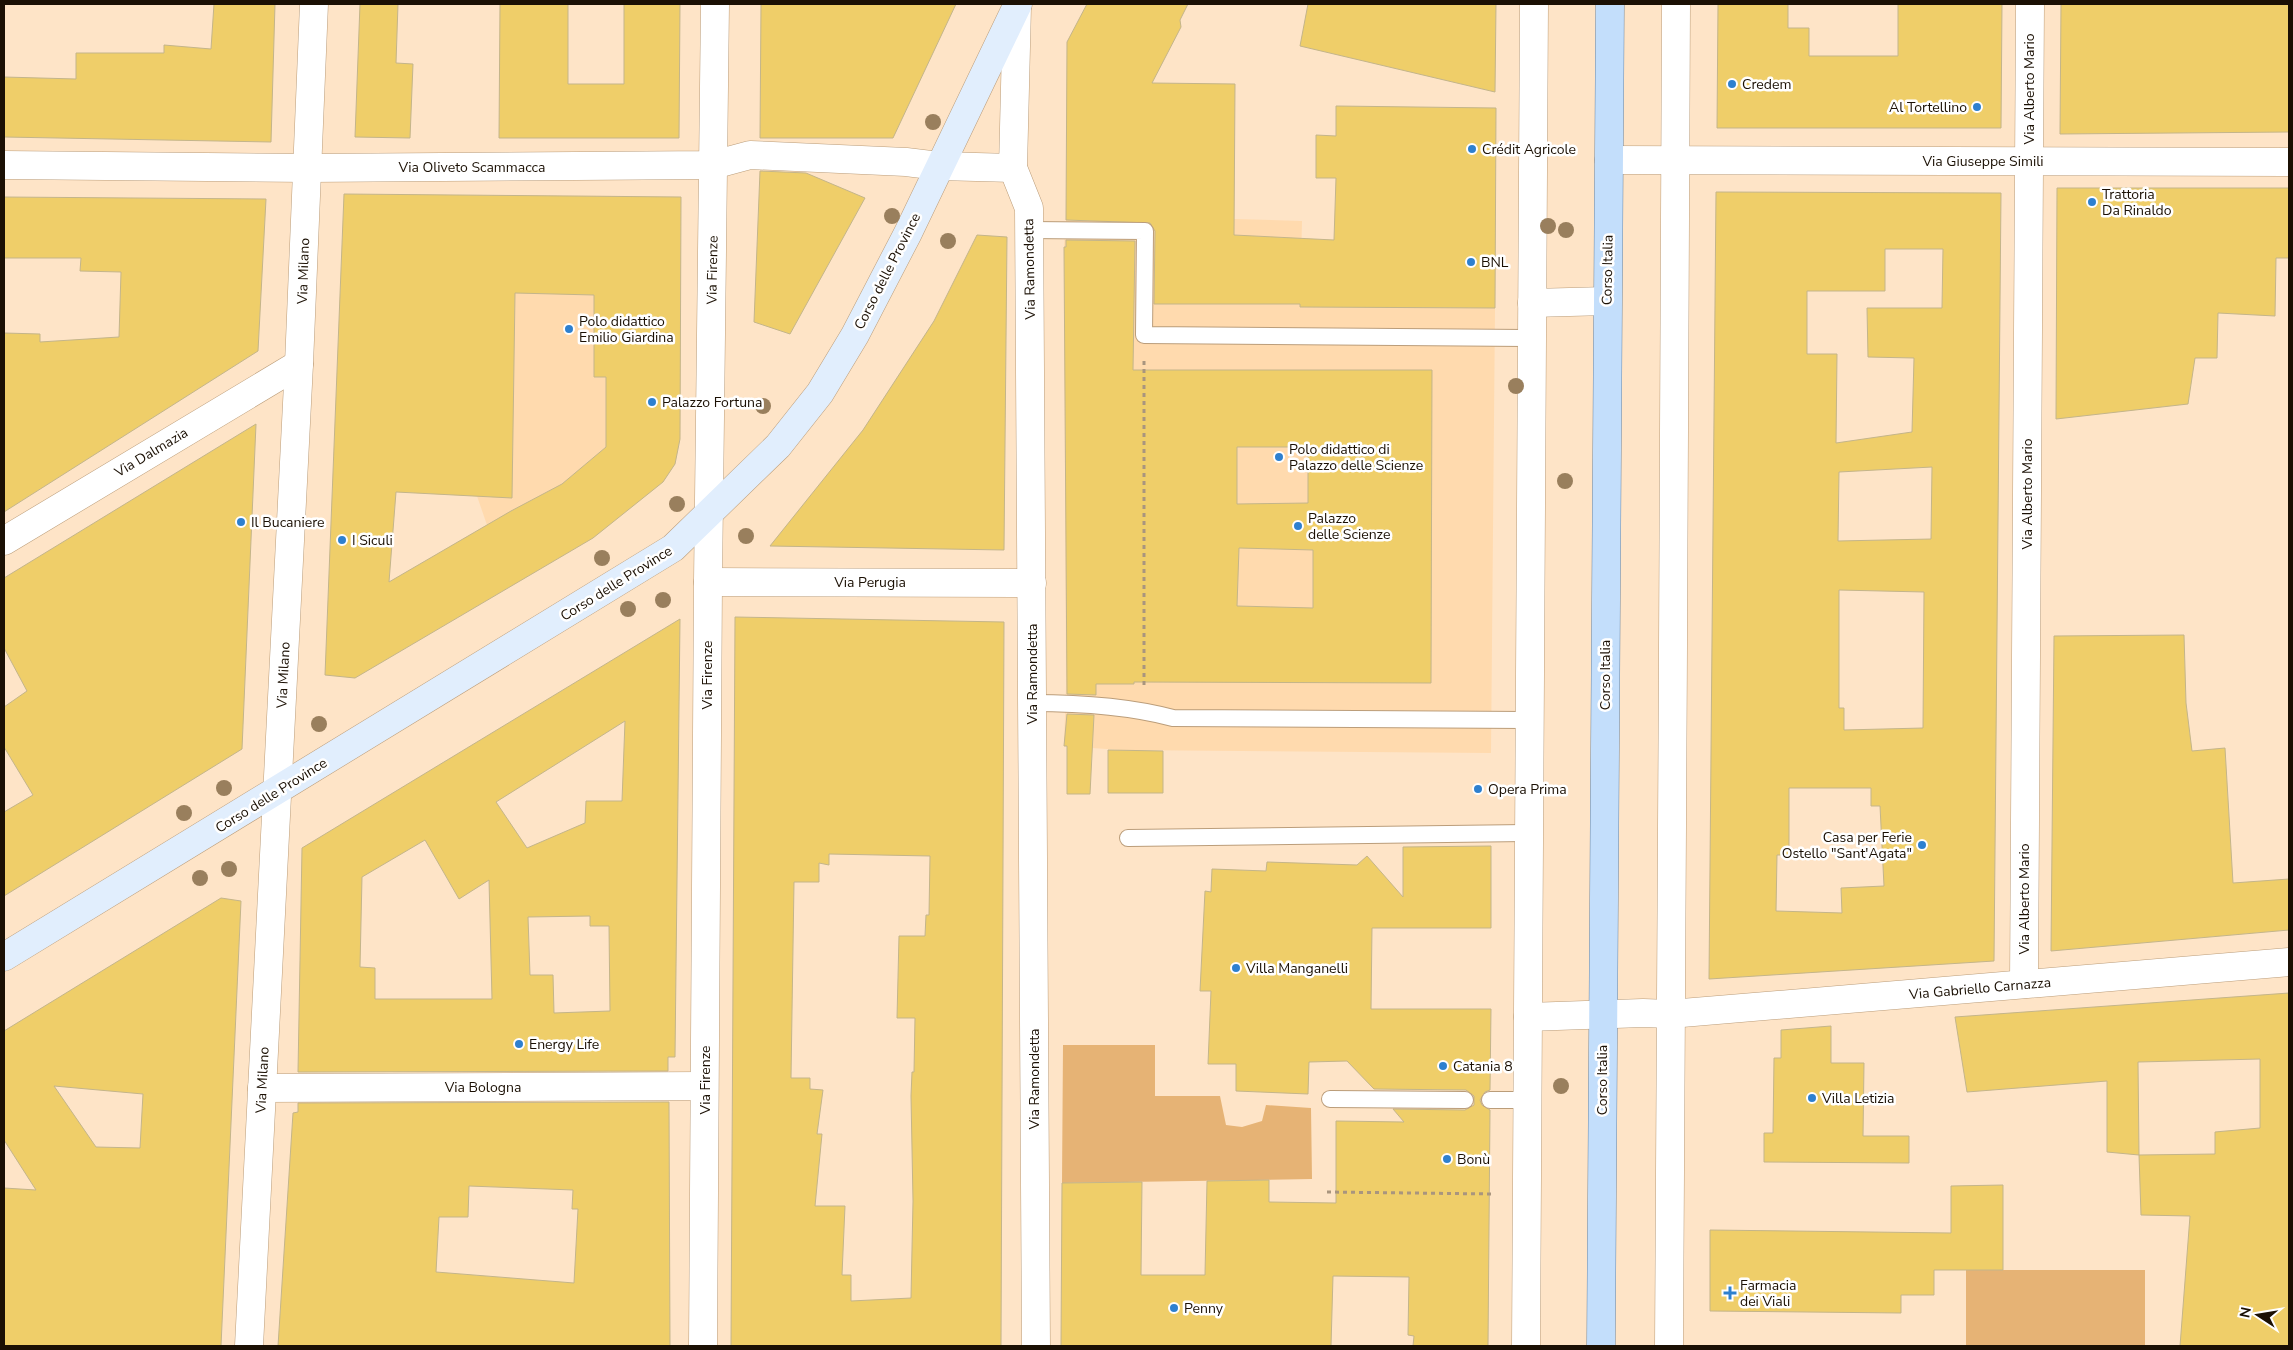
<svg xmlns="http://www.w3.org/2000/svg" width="2293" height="1350" font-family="'Nunito Sans',sans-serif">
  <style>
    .built { fill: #ffdaae }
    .green { fill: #e6b375 }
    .building { fill: #efce69; stroke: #c4b58a; fill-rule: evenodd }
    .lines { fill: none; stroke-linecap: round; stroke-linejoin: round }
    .lane-casing { stroke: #bb9d7a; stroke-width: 18 }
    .street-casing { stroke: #bb9d7a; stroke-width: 29 }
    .secondary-casing { stroke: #bb9d7a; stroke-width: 29 }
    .primary-casing { stroke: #6e88a3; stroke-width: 29 }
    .path { stroke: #a9957e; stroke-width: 3; stroke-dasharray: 4 4; stroke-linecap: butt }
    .lane { stroke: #fff; stroke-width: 16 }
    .street { stroke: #fff; stroke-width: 28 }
    .secondary { stroke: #e1eefd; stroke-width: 28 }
    .primary { stroke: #c3defb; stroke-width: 28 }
    .tree { fill: #997f5d }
    .poi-dot { fill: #2e80cf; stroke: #fff; stroke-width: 2 }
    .labels { text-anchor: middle; stroke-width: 5; stroke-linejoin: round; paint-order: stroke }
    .poi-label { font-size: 14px; fill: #1b1004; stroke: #fff; text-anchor: start }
    .street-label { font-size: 14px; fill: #1b1004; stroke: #fff }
  </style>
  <rect width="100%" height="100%" fill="#fee4c7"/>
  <!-- built -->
  <g class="built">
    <path d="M 1068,83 L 1235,84 L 1234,219 L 1302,221 L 1300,307 L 1495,308 L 1491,753 L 1121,750 L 1064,746 L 1066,685 L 1064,247 L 1066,218 Z"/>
    <path d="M 490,195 L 624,196 L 623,426 L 615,439 L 562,484 L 487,525 L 477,496 L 439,494 L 444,365 L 514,365 L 515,293 L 489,293 Z"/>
  </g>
  <!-- green -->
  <g class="green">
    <path d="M 1063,1045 L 1155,1045 L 1155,1096 L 1220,1096 L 1226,1125 L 1242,1127 L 1262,1121 L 1266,1105 L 1311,1108 L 1312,1179 L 1062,1183 Z"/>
    <rect x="1966" y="1270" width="179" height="76"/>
  </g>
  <!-- building -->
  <g class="building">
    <path d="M 214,4 L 275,4 L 271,142 L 4,137 L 4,77 L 76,79 L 76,53 L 164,53 L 164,45 L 211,49 Z"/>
    <path d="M 360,4 L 398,4 L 396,63 L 413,64 L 410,138 L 355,137 Z"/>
    <path d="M 500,4 L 568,4 L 568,84 L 624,84 L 624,4 L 680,4 L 679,138 L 499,138 Z"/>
    <path d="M 761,4 L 956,4 L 893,138 L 760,138 Z"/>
    <path d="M 1087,4 L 1188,4 L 1180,20 L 1181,27 L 1152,83 L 1235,84 L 1234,235 L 1334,240 L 1336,178 L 1316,178 L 1316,135 L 1336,136 L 1336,106 L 1496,108 L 1495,308 L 1300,307 L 1300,304 L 1154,304 L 1155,231 L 1150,223 L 1066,220 L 1067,42 Z"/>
    <path d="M 1308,4 L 1496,4 L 1495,92 L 1300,46 Z"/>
    <path d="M 1718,4 L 1788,4 L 1788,28 L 1809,28 L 1809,56 L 1898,56 L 1898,4 L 2002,4 L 2001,128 L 1717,128 Z"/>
    <path d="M 2061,4 L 2289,4 L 2289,132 L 2060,134 Z"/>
    <path d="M 760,171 L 806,173 L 865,198 L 790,334 L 754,322 Z"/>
    <path d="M 2057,188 L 2289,188 L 2289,258 L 2276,258 L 2275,316 L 2218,313 L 2217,358 L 2195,358 L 2188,404 L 2056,419 Z"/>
    <path d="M 1716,192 L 2001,193 L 1994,961 L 1709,979 ZM 1885,249 L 1943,249 L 1942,308 L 1867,308 L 1868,357 L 1914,358 L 1912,432 L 1836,443 L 1837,354 L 1807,354 L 1807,291 L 1885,291 ZM 1932,467 L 1931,539 L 1838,541 L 1839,472 ZM 1839,590 L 1924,592 L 1923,728 L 1844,730 L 1844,708 L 1839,708 ZM 1789,788 L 1871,788 L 1871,806 L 1880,806 L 1884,886 L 1841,888 L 1842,913 L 1776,911 L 1777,855 L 1789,855 Z"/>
    <path d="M 344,194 L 681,197 L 680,439 L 675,464 L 663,482 L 593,538 L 355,678 L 325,675 ZM 515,293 L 594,295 L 594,377 L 606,377 L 606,447 L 562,484 L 511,511 L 389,582 L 396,492 L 512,498 Z"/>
    <path d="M 4,197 L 266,199 L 258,351 L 4,512 L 4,333 L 40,334 L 40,342 L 119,337 L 121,272 L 80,271 L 81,258 L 4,258 Z"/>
    <path d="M 977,235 L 1007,237 L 1004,550 L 770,546 L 863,430 L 934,321 Z"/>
    <path d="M 1066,240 L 1135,241 L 1133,370 L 1432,370 L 1431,683 L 1134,682 L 1134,684 L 1096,684 L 1096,695 L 1067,694 L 1064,247 L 1066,247 ZM 1237,447 L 1308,447 L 1308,503 L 1237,504 ZM 1239,548 L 1313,550 L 1313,608 L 1237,606 Z"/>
    <path d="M 256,424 L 242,749 L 4,896 L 4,812 L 33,795 L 4,747 L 4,707 L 27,691 L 4,648 L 4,578 Z"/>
    <path d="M 735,617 L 1004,622 L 1001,1346 L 731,1346 ZM 829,854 L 930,856 L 929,915 L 926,915 L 925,936 L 899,936 L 897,1018 L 915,1018 L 914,1072 L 912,1072 L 911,1096 L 913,1201 L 911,1298 L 851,1301 L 851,1275 L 842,1275 L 845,1206 L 815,1206 L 822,1134 L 817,1134 L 823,1090 L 810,1089 L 810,1078 L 791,1078 L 794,882 L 819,882 L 819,863 L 829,865 Z"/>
    <path d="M 680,619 L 675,1057 L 668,1057 L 668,1071 L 298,1072 L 302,848 ZM 625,721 L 622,801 L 586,801 L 585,823 L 527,848 L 496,802 ZM 425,840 L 459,899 L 489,880 L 492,999 L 375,999 L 375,968 L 360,967 L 362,877 ZM 590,916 L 590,926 L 609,926 L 610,1011 L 554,1013 L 553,975 L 530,975 L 528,917 Z"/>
    <path d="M 2184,635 L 2186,703 L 2192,751 L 2225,748 L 2233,883 L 2289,879 L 2289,930 L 2051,951 L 2054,636 Z"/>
    <path d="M 1067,714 L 1094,715 L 1090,794 L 1067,794 L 1067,746 L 1064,746 Z"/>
    <path d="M 1108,750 L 1163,751 L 1163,793 L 1108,793 Z"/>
    <path d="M 1491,846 L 1491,928 L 1372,928 L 1371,1009 L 1491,1009 L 1490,1090 L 1485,1092 L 1480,1100 L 1482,1105 L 1490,1110 L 1488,1346 L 1413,1346 L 1414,1336 L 1408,1335 L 1409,1277 L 1333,1276 L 1331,1346 L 1061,1346 L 1062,1183 L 1142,1182 L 1141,1275 L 1205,1275 L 1207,1181 L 1269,1180 L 1269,1202 L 1336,1203 L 1336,1121 L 1404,1122 L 1393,1109 L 1465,1110 L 1474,1105 L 1474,1096 L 1466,1090 L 1374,1089 L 1347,1061 L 1309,1062 L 1308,1094 L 1236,1091 L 1236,1064 L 1208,1064 L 1211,991 L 1200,991 L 1205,891 L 1211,892 L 1212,869 L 1266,871 L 1267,862 L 1357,865 L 1367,856 L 1403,897 L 1403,847 Z"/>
    <path d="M 221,898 L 241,901 L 221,1346 L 4,1346 L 4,1188 L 36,1190 L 4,1140 L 4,1031 ZM 54,1086 L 143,1094 L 140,1148 L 96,1147 Z"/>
    <path d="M 2289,993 L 2289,1346 L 2180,1346 L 2190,1216 L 2141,1215 L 2139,1155 L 2107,1152 L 2107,1081 L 1967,1092 L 1955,1017 ZM 2260,1059 L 2260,1128 L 2215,1132 L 2215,1154 L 2139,1155 L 2138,1062 Z"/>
    <path d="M 1831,1026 L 1831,1063 L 1864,1063 L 1863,1136 L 1909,1136 L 1909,1163 L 1764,1162 L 1764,1133 L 1773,1133 L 1774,1058 L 1781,1058 L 1781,1030 Z"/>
    <path d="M 669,1102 L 670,1346 L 278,1346 L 293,1113 L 298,1112 L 298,1103 ZM 469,1186 L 573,1190 L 572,1209 L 578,1209 L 574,1283 L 436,1272 L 439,1217 L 468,1217 Z"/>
    <path d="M 2003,1185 L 2003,1270 L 1934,1270 L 1934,1295 L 1901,1295 L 1901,1313 L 1710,1311 L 1710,1230 L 1951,1233 L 1951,1186 Z"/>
  </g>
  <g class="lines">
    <defs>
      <g id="lane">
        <path d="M 1029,230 L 1145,231 L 1144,335 L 1532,338"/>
        <path d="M 1032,703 C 1080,703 1128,706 1173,718 L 1530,720"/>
        <path d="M 1128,838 L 1529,833"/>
        <path d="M 1330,1099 L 1465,1100"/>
        <path d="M 1490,1100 L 1528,1100"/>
      </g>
      <g id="street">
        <path d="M 1017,6 L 1013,168 L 1029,208 L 1036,1346"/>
        <path d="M 1609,160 L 2289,162"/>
        <path d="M 4,165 L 308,168 L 713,165 L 750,155 L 906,162 L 939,166 L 1013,168"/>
        <path d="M 1532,303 L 1607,301"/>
        <path d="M 4,541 L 299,364"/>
        <path d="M 708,582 L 1032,583"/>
        <path d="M 2024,984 L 2030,4"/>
        <path d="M 1528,1017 L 1643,1013 L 1670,1014 L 2289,962"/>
        <path d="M 262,1088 L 704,1086"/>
        <path d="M 249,1346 L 299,364 L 314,4"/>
        <path d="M 703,1346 L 708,582 L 715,4"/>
        <path d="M 1526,1346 L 1534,4"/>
        <path d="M 1669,1346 C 1671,899 1675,451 1676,4"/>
      </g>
      <path id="secondary" d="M 4,957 L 673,548 L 778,446 L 820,393 L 855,335 L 908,233 L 1018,4"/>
      <path id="primary" d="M 1601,1346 L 1610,4"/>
    </defs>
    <!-- lane casing -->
    <use href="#lane" class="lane-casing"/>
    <!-- street casing -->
    <use href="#street" class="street-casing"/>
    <!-- secondary casing -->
    <use href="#secondary" class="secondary-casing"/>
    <!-- primary casing -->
    <use href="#primary" class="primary-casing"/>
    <!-- path -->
    <g class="path">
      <path d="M 1144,685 L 1144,361"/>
      <path d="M 1327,1192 L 1494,1194"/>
    </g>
    <!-- lane -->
    <use href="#lane" class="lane"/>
    <!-- street -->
    <use href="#street" class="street"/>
    <!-- secondary -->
    <use href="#secondary" class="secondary"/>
    <!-- primary -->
    <use href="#primary" class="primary"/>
  </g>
  <!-- trees -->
  <g class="tree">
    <circle cx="933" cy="122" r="8"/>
    <circle cx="892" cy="216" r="8"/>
    <circle cx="1548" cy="226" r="8"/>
    <circle cx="1566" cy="230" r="8"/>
    <circle cx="948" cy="241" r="8"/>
    <circle cx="1516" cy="386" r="8"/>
    <circle cx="763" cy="406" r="8"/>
    <circle cx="1565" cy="481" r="8"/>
    <circle cx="677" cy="504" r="8"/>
    <circle cx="746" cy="536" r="8"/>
    <circle cx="602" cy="558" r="8"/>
    <circle cx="663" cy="600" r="8"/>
    <circle cx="628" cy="609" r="8"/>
    <circle cx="319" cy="724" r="8"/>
    <circle cx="224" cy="788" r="8"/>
    <circle cx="184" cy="813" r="8"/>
    <circle cx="229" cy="869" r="8"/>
    <circle cx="200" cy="878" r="8"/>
    <circle cx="1561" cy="1086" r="8"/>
  </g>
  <!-- markers -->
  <g class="poi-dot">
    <circle cx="1732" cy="84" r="5"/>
    <circle cx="1977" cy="107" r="5"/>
    <circle cx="1472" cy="149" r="5"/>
    <circle cx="2092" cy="202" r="5"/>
    <circle cx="1471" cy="262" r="5"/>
    <circle cx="569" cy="329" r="5"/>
    <circle cx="652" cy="402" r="5"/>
    <circle cx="1279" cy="457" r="5"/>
    <circle cx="241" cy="522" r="5"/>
    <circle cx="1298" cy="526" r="5"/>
    <circle cx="342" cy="540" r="5"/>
    <circle cx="1478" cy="789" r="5"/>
    <circle cx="1922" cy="845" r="5"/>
    <circle cx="1236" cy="968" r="5"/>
    <circle cx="519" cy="1044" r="5"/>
    <circle cx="1443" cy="1066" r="5"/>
    <circle cx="1812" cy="1098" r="5"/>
    <circle cx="1447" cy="1159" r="5"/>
    <path d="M1727.5 1285.5h5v5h5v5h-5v5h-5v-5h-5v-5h5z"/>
    <circle cx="1174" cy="1308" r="5"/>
  </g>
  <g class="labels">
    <!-- poi labels -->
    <g class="poi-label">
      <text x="1742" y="89">Credem</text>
      <text x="1967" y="112" text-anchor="end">Al Tortellino</text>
      <text x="1482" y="154">Crédit Agricole</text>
      <text x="2102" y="199">Trattoria<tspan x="2102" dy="16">Da Rinaldo</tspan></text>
      <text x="1481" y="267">BNL</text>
      <text x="579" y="326">Polo didattico<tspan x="579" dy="16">Emilio Giardina</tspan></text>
      <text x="662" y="407">Palazzo Fortuna</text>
      <text x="1289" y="454">Polo didattico di<tspan x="1289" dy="16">Palazzo delle Scienze</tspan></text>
      <text x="1308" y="523">Palazzo<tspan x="1308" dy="16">delle Scienze</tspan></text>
      <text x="251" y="527">Il Bucaniere</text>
      <text x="352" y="545">I Siculi</text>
      <text x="1488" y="794">Opera Prima</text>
      <text x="1912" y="842" text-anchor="end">Casa per Ferie<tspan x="1912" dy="16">Ostello "Sant'Agata"</tspan></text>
      <text x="1246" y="973">Villa Manganelli</text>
      <text x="529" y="1049">Energy Life</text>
      <text x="1453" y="1071">Catania 8</text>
      <text x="1822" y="1103">Villa Letizia</text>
      <text x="1457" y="1164">Bonù</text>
      <text x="1740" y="1290">Farmacia<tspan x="1740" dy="16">dei Viali</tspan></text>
      <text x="1184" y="1313">Penny</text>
    </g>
    <!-- street labels -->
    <g class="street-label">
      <text transform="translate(2029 89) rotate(-90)" y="5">Via Alberto Mario</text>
      <text x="1983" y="166">Via Giuseppe Simili</text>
      <text x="472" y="172">Via Oliveto Scammacca</text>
      <text transform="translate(1029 269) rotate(-91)" y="5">Via Ramondetta</text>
      <text transform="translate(712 270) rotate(-89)" y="5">Via Firenze</text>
      <text transform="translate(1607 270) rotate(-89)" y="5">Corso Italia</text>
      <text transform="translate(303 271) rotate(-88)" y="5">Via Milano</text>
      <text transform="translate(887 271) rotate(-63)" y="5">Corso delle Province</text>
      <text transform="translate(151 452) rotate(-31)" y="5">Via Dalmazia</text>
      <text transform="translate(2027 494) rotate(-90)" y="5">Via Alberto Mario</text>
      <text x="870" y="587">Via Perugia</text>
      <text transform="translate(616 583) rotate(-32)" y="5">Corso delle Province</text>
      <text transform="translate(1032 674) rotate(-90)" y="5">Via Ramondetta</text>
      <text transform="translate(283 675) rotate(-87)" y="5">Via Milano</text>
      <text transform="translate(707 675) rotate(-90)" y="5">Via Firenze</text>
      <text transform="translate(1605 675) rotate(-90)" y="5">Corso Italia</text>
      <text transform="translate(271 795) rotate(-32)" y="5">Corso delle Province</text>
      <text transform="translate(2024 899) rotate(-90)" y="5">Via Alberto Mario</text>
      <text transform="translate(1980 988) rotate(-5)" y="5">Via Gabriello Carnazza</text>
      <text transform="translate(1034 1079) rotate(-90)" y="5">Via Ramondetta</text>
      <text transform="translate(262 1080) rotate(-87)" y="5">Via Milano</text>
      <text transform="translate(705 1080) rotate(-90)" y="5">Via Firenze</text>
      <text transform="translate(1602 1080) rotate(-90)" y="5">Corso Italia</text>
      <text x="483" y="1092">Via Bologna</text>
    </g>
  </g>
  <!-- border -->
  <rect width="2293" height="1350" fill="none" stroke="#1b1004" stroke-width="10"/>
  <!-- north arrow -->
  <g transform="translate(2258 1315) rotate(282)" stroke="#ffffff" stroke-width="4" paint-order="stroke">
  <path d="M0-4L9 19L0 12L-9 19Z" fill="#1b1004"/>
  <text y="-8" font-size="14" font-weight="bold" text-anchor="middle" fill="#1b1004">N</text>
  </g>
</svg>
